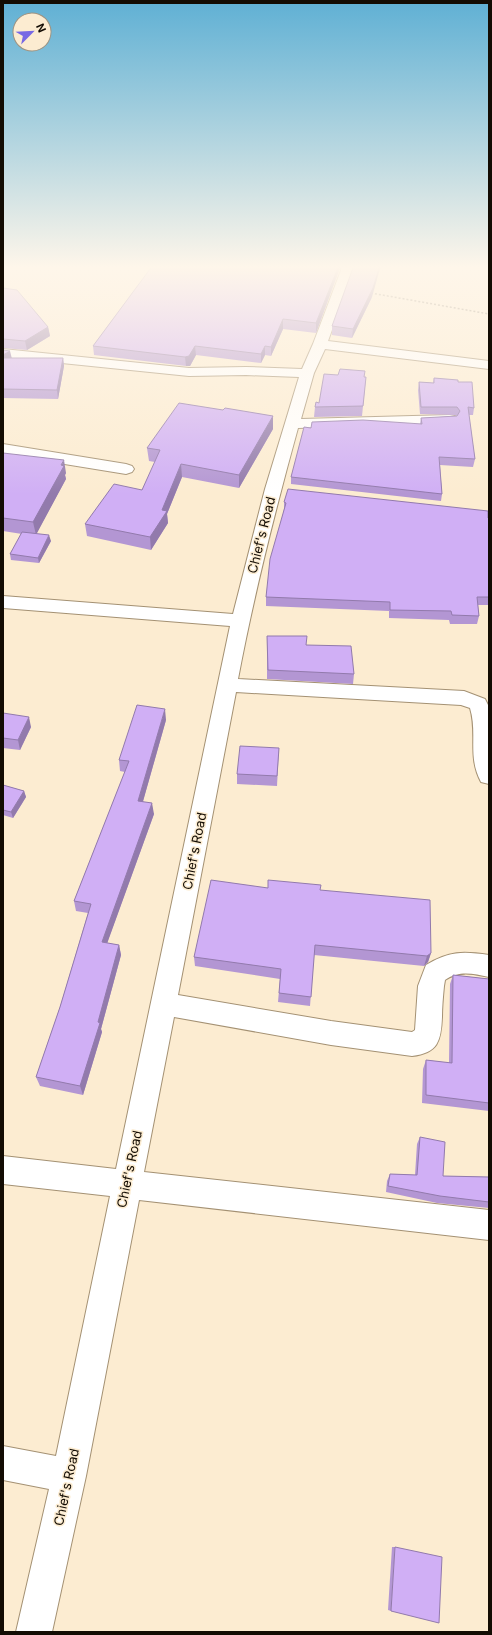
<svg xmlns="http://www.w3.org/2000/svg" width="492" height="1635" font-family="Inter,sans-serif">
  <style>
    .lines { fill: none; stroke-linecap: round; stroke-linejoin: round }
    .minor-casing { stroke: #a49173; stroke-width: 2 }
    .path { stroke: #8b7f6d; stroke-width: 1.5; stroke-dasharray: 2 2; stroke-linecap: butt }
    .minor { fill: #fff; fill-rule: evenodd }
    .wall { fill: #b396d3 }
    .shaded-wall { fill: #927aac }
    .building { fill: #d0aff5; stroke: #927aac }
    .labels { text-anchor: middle; stroke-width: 3; stroke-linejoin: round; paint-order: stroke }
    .street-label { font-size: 13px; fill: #130c03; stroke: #fcecd1 }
  </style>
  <rect width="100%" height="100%" fill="#fcecd1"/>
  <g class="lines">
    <defs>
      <g id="minor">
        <path d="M 343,265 L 355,265 L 328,341 L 489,361 L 489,369 L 325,349 L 314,373 L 301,419 L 450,415 L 455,416 L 457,419 L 455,422 L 450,423 L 298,428 C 275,511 254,594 238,679 L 464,691 L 485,699 L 489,707 L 489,784 L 481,782 C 467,756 478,734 470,708 L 461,705 L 236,692 L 178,995 L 331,1021 L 412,1032 L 415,1030 L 418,986 L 426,965 C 449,951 463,951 489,955 L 489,977 C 473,974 460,970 445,980 L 444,986 C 443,996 442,1007 442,1017 C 441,1041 438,1053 412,1056 L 331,1045 L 174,1017 L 144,1172 L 489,1210 L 489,1240 L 139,1200 L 86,1476 L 52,1632 L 16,1632 L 49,1489 L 3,1480 L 3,1446 L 56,1456 L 110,1196 L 3,1184 L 3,1156 L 116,1169 L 230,626 L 3,608 L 3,596 L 233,614 L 265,489 L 299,377 L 246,375 L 189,376 L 3,357 L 3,349 L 189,368 L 246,367 L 302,369 L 313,344 Z"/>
        <path d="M 3,444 L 126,464 L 132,466 L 134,469 L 132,472 L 126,474 L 3,454 Z"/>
      </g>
    </defs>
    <!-- minor casing -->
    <use href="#minor" class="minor-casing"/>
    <!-- path -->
    <path class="path" d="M 371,293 L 489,314"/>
    <!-- minor -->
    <use href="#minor" class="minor"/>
  </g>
  <!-- wall -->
  <g class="wall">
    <path d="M 153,265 L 341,265 L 316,333 L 283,329 L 271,356 L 265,355 L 261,363 L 196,355 L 190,366 L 186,366 L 94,355 L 93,346 Z"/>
    <path d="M 3,288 L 48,327 L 50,336 L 27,350 L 3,348 Z"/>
    <path d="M 372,297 L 352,338 L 332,335 L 332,326 Z"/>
    <path d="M 3,350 L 11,358 L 63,358 L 64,366 L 58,399 L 3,398 Z"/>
    <path d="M 364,377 L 366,377 L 362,416 L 314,417 L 315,407 L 319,403 Z"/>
    <path d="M 434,378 L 458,382 L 474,408 L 473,415 L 469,415 L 475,459 L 473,467 L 440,465 L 442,494 L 441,501 L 291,484 L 291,477 L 311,428 L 420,424 L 421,418 L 457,416 L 455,415 L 420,414 L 418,390 L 419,382 L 433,383 Z"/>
    <path d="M 273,429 L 239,488 L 182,477 L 167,514 L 168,523 L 151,550 L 87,536 L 85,524 L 142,490 L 155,462 L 149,461 L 147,448 Z"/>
    <path d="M 3,453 L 66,473 L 65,475 L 66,479 L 36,534 L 51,541 L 39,563 L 11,560 L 10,554 L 22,534 L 3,531 Z"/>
    <path d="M 284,502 L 489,518 L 489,605 L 478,605 L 479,616 L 477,624 L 450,624 L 449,620 L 389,618 L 389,611 L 266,606 L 266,597 L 284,509 Z"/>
    <path d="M 267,636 L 306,645 L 354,674 L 353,684 L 267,679 Z"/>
    <path d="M 3,713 L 31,727 L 20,750 L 3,748 Z"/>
    <path d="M 166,720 L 143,801 L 154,814 L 107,943 L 119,945 L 121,955 L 101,1029 L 102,1032 L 83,1095 L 40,1086 L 36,1077 L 60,1007 L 88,913 L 76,911 L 74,901 L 125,772 L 120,771 L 119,760 Z"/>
    <path d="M 279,748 L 277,786 L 237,784 L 237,774 Z"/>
    <path d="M 3,785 L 24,791 L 26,797 L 13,818 L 3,815 Z"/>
    <path d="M 268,888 L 320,890 L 431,953 L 428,962 L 424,966 L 314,955 L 310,1006 L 278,1002 L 280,979 L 195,966 L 194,957 Z"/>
    <path d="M 453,975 L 489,979 L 489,1111 L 422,1103 L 423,1069 L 426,1060 L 449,1063 L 450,984 Z"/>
    <path d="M 420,1137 L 443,1176 L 489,1177 L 489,1208 L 437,1203 L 386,1192 L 387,1181 L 390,1174 L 415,1175 L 417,1144 Z"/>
    <path d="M 392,1547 L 395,1547 L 391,1611 L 388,1610 Z"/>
  </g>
  <!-- shaded-wall -->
  <g class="shaded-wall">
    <path d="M 339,265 L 341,265 L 316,333 L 316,323 Z"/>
    <path d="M 380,265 L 381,265 L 372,297 L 352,338 L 353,329 Z"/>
    <path d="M 283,319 L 283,329 L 271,356 L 271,347 Z"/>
    <path d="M 48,327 L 50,336 L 27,350 L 25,341 Z"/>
    <path d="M 195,346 L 196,355 L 190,366 L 186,366 L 185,357 Z"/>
    <path d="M 265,346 L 265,355 L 261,363 L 261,354 Z"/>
    <path d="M 10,351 L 12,359 L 3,365 L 3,355 Z"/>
    <path d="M 63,358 L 64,366 L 58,399 L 57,390 Z"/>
    <path d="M 273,416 L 273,429 L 239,488 L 239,475 Z"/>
    <path d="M 64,460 L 66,473 L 65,475 L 66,479 L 36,535 L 33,522 Z"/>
    <path d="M 181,464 L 182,477 L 167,514 L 168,523 L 151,550 L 150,537 L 162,510 Z"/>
    <path d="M 49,535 L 51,541 L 39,563 L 38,558 Z"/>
    <path d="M 165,709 L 166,720 L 140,812 L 138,801 Z"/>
    <path d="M 29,717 L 31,727 L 20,750 L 18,740 Z"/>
    <path d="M 24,791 L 26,797 L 13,818 L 11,812 Z"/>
    <path d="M 152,803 L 154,814 L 104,952 L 102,942 Z"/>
    <path d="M 119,945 L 121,955 L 101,1029 L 102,1032 L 83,1095 L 80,1086 Z"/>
    <path d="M 431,953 L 428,962 L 424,966 L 427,956 Z"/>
  </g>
  <!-- building -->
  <g class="building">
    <path d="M 153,265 L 339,265 L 316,323 L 283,319 L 271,347 L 265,346 L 261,354 L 195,346 L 189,356 L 185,357 L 93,346 Z"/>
    <path d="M 354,265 L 380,265 L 373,288 L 353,329 L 332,326 Z"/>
    <path d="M 3,288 L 17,290 L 48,327 L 25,341 L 3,339 Z"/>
    <path d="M 3,350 L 10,351 L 3,355 Z"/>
    <path d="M 3,358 L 63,358 L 57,390 L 3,389 Z"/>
    <path d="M 340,369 L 365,371 L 364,377 L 366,377 L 363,406 L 315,407 L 316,402 L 319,403 L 324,374 L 338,375 Z"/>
    <path d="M 434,378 L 458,380 L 458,382 L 472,382 L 474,408 L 468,407 L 475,459 L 439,457 L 442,494 L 291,477 L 304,427 L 311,428 L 312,422 L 363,420 L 422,424 L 421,418 L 457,416 L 460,411 L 457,407 L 421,407 L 419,382 L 434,383 Z"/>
    <path d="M 179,403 L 223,410 L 225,408 L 273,416 L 239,475 L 181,464 L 162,510 L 167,511 L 150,537 L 85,524 L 114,484 L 142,490 L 160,450 L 147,448 Z"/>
    <path d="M 3,453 L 64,460 L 61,465 L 64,466 L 33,522 L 3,518 Z"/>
    <path d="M 288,489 L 488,511 L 488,518 L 489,518 L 489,597 L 477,597 L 479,616 L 452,615 L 451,611 L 390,610 L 390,602 L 266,597 L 270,559 L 286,503 L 284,502 Z"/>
    <path d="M 22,532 L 49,535 L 38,558 L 10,554 Z"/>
    <path d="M 267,636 L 307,636 L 306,645 L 351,646 L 354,674 L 268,670 Z"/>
    <path d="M 137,705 L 165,709 L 138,801 L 152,803 L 102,942 L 119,945 L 98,1022 L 100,1023 L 80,1086 L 36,1077 L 60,1007 L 91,904 L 74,901 L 129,761 L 119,760 Z"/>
    <path d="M 3,713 L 29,717 L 18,740 L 3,738 Z"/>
    <path d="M 240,746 L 279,748 L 277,776 L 237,774 Z"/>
    <path d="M 3,785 L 24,791 L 11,812 L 3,810 Z"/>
    <path d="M 211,880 L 268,888 L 268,880 L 321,885 L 320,890 L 430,900 L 431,953 L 427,956 L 315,945 L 311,997 L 279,993 L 281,969 L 194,957 Z"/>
    <path d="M 453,975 L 489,979 L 489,1103 L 426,1095 L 426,1060 L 452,1063 Z"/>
    <path d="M 420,1137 L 445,1142 L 443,1176 L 489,1177 L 489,1202 L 440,1196 L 388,1186 L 390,1174 L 417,1175 Z"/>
    <path d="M 395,1547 L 442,1557 L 439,1623 L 391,1611 Z"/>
  </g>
  <!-- sky -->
  <linearGradient id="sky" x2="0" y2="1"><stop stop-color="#5fb0d4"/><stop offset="0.54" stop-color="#fef6ea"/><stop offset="1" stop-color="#fef6ea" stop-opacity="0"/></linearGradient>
  <rect width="492" height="494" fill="url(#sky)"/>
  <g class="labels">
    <!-- street labels -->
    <g class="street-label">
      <text transform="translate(261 535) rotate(-76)" y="5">Chief's Road</text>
      <text transform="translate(194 851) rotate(-79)" y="5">Chief's Road</text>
      <text transform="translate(129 1169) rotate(-78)" y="5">Chief's Road</text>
      <text transform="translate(66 1487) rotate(-78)" y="5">Chief's Road</text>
    </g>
  </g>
  <!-- border -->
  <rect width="492" height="1635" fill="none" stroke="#130c03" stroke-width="8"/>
  <!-- north arrow -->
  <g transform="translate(32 32) rotate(66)"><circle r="19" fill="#fcecd1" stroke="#9f927f"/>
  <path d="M0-3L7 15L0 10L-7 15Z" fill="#7869e4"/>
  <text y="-6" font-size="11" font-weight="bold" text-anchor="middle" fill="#130c03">N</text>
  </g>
</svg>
